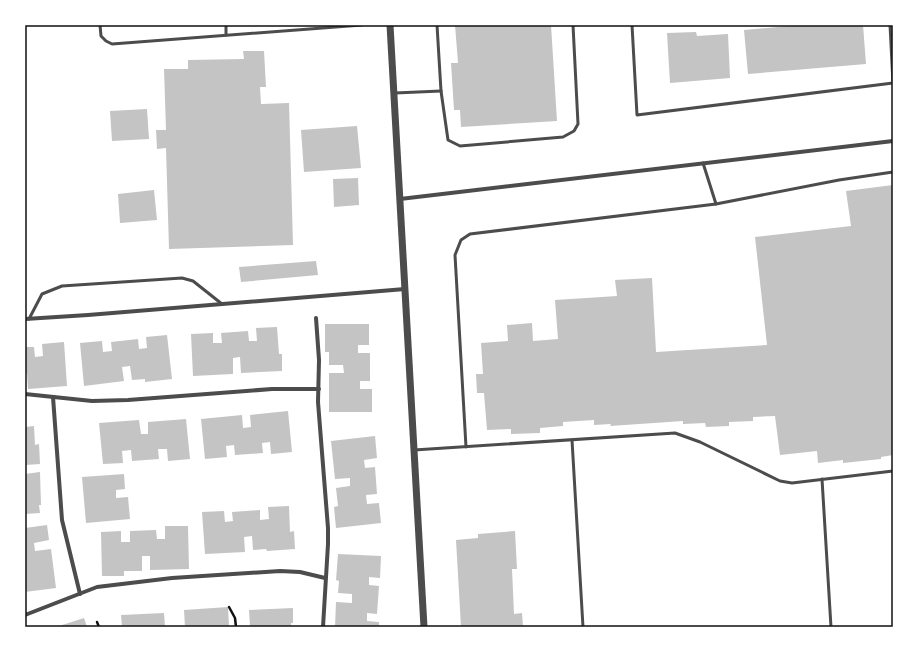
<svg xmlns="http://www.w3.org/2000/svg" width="918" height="652" font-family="'Work Sans',sans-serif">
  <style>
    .building { fill: #c4c4c4 }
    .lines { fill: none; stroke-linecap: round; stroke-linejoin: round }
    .path { stroke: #111; stroke-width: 2.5 }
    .service { stroke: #4c4c4c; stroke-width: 3 }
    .minor { stroke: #4c4c4c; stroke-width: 4 }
    .tertiary { stroke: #4c4c4c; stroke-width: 7 }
    .neatline { fill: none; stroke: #111; stroke-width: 1.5 }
  </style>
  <rect width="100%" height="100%" fill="#fff"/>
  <!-- building -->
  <g class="building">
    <path d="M 455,25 L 551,25 L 557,121 L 461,127 L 460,110 L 454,110 L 451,63 L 458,63 Z"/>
    <path d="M 800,25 L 863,25 L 866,64 L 748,74 L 744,30 Z"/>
    <path d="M 696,32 L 697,36 L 728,34 L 730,78 L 670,83 L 667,33 Z"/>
    <path d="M 243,51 L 264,51 L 266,87 L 260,87 L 261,104 L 289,103 L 293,245 L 169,249 L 166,148 L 157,149 L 156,130 L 166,130 L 164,69 L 188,69 L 188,60 L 244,59 Z"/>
    <path d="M 147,109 L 149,139 L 112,141 L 110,111 Z"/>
    <path d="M 357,126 L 361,168 L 304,172 L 301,130 Z"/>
    <path d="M 358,178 L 359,205 L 334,207 L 333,179 Z"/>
    <path d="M 893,185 L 893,455 L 881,457 L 881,459 L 843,463 L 843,460 L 818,463 L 817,451 L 780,455 L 775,416 L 753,417 L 753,421 L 729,422 L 729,426 L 706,427 L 705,423 L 683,424 L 683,421 L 610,426 L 611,424 L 594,425 L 594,420 L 563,422 L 563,426 L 540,428 L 540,433 L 511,434 L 511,429 L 487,430 L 484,393 L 477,393 L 476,374 L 483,374 L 481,343 L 508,341 L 507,325 L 532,323 L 533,341 L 558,339 L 555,300 L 617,296 L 615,280 L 652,278 L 656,352 L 767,345 L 755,237 L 851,226 L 846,191 Z"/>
    <path d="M 154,190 L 157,220 L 120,223 L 118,194 Z"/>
    <path d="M 316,261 L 318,275 L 241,282 L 239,267 Z"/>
    <path d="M 325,324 L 369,324 L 369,345 L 358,345 L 358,353 L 370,353 L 370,381 L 360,381 L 360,389 L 372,389 L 372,412 L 329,412 L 329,373 L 344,373 L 343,365 L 329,365 L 329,352 L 325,352 Z"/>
    <path d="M 277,327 L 279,354 L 282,354 L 282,371 L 241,373 L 240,357 L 233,358 L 233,374 L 193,376 L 191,334 L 213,333 L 213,343 L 222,343 L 221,333 L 248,331 L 249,341 L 257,341 L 256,328 Z"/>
    <path d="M 167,335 L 172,379 L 145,382 L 145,379 L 132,380 L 130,366 L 122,367 L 124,381 L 84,386 L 80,343 L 102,341 L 103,352 L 112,351 L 111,342 L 138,339 L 139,349 L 147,348 L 146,337 Z"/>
    <path d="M 64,342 L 67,386 L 28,389 L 27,373 L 25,374 L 25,347 L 34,347 L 35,357 L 43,356 L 42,344 Z"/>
    <path d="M 288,411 L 292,452 L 271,454 L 270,442 L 262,443 L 263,453 L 235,455 L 234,445 L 226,446 L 227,457 L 205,459 L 201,419 L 242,415 L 243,428 L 251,427 L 250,415 Z"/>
    <path d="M 186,419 L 190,459 L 168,461 L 167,449 L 158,449 L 159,459 L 132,461 L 131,450 L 122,451 L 123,463 L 103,464 L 99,423 L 139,420 L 141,434 L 148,434 L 148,422 Z"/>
    <path d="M 34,426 L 35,445 L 39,444 L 40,464 L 25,465 L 25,427 Z"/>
    <path d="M 375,436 L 377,458 L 364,460 L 365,468 L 375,467 L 377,494 L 366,495 L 367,504 L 379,503 L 381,523 L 336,528 L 334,507 L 338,506 L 336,488 L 350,486 L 350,478 L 335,479 L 331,441 Z"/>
    <path d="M 40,472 L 41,505 L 39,505 L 40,513 L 25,514 L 25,474 Z"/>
    <path d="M 124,474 L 125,489 L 116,490 L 116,498 L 128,497 L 130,519 L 86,523 L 82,477 Z"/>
    <path d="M 289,506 L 290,532 L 294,531 L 295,549 L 267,551 L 266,549 L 253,550 L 252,536 L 244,537 L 245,552 L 205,554 L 202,512 L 224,511 L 225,522 L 233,521 L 232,512 L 260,510 L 260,520 L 269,519 L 268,507 Z"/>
    <path d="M 47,525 L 49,540 L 34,543 L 35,551 L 51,549 L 56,588 L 25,592 L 25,528 Z"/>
    <path d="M 165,526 L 188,526 L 189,569 L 150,570 L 150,556 L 142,556 L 142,571 L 124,571 L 124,576 L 102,576 L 101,532 L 121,531 L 121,542 L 130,542 L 130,531 L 156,530 L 157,539 L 165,539 Z"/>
    <path d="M 515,531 L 517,569 L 512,569 L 514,614 L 522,613 L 523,627 L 461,627 L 456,540 L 478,538 L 478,534 Z"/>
    <path d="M 338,554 L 381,556 L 380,578 L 369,577 L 369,585 L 379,586 L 377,614 L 367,613 L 367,621 L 379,622 L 379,627 L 335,627 L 336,602 L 352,603 L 352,594 L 338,593 L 339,581 L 336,580 Z"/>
    <path d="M 228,607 L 229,627 L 185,627 L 184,610 Z"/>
    <path d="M 293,608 L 293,623 L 291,623 L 291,627 L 250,627 L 249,610 Z"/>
    <path d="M 164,613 L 165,627 L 122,627 L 121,615 Z"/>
    <path d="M 84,618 L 87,627 L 56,627 Z"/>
  </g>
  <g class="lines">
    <!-- path -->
    <g class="path">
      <path d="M 229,607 L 235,618 L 236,627"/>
      <path d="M 97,622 L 99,627"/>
    </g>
    <!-- service -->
    <g class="service">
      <path d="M 100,25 L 101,36 L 106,41 L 112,44 L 362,25"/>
      <path d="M 226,25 L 226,35"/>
      <path d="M 437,25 L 441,91 L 448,140 L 460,146 L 563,137 L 574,131 L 578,124 L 573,25"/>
      <path d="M 632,25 L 637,115 L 893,83"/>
      <path d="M 890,25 L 893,83"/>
      <path d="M 395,93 L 441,91"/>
      <path d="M 703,163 L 716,204"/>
      <path d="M 29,319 L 42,294 L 62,286 L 182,278 L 193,281 L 222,304"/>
      <path d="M 572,440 L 583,627"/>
      <path d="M 466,447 L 455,255 L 461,240 L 470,234 L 716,204 L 839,180 L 893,172"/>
      <path d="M 414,450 L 675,433 L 700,442 L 780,481 L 792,483 L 893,471"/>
      <path d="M 822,479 L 831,627"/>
    </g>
    <!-- minor -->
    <g class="minor">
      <path d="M 400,199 L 893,141"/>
      <path d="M 316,318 L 319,360 L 318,402 L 328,528 L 328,544 L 323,627"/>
      <path d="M 25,319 L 88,315 L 405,289"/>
      <path d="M 25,394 L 92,401 L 128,400 L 272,389 L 319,389"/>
      <path d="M 53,397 L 62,520 L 80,594"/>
      <path d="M 25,615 L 97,587 L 172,578 L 280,571 L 300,572 L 325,578"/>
    </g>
    <!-- tertiary -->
    <path class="tertiary" d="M 390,25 L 424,627"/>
  </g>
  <!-- border -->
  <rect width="918" height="652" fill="none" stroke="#ffffff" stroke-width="52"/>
  <rect x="26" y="26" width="866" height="600" class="neatline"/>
</svg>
